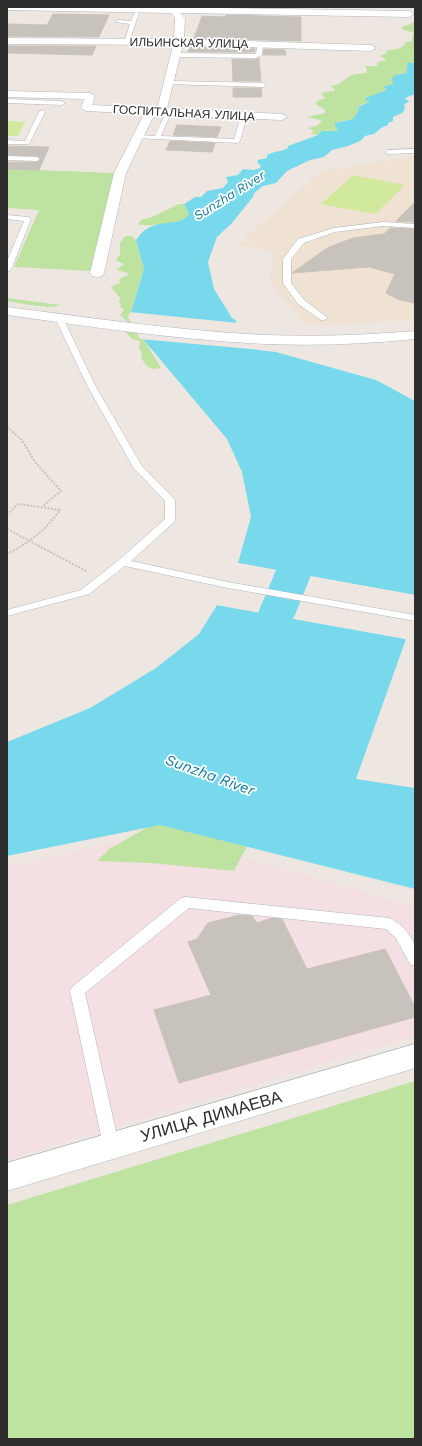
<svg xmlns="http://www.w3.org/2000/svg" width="422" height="1446" font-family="'Work Sans',sans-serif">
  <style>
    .education { fill: #efe2d2 }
    .medical { fill: #f4dfe3 }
    .green { fill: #bee2a0 }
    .pitch { fill: #d1e99d }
    .water { fill: #79d9ec }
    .pier { fill: #eee7e1 }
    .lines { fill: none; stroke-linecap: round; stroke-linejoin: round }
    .river { fill: #79d9ec; fill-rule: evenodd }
    .building { fill: #c7c2bc; stroke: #cac3ba }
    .service-casing { stroke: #b1b5bd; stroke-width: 1 }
    .minor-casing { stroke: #b1b5bd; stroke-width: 1 }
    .secondary-casing { stroke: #b1b5bd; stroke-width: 1 }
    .path { stroke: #c4c4c4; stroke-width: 2; stroke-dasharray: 2 1.5; stroke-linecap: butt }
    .service { fill: #fff; fill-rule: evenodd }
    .minor { fill: #fff; fill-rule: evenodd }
    .secondary { fill: #fff; fill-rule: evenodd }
    .labels { text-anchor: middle; stroke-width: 3.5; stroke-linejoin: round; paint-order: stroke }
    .far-street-label { font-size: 12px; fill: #2e2e2e; stroke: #fff }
    .far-water-label { font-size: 13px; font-style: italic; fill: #127c9d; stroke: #fff }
    .water-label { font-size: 15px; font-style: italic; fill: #127c9d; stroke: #fff }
    .near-street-label { font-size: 17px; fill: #2e2e2e; stroke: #fff }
  </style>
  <rect width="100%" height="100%" fill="#eee7e1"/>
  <!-- education -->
  <path class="education" d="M 413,156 L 415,156 L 415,320 L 312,325 L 300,319 L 269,281 L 274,252 L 237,245 L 321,171 Z"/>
  <!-- medical -->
  <path class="medical" d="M 160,832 L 415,907 L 415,1036 L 7,1159 L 7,867 Z"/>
  <!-- green -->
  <g class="green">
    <path d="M 415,22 L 415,63 L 409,63 L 409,67 L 406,69 L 407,73 L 399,74 L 393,82 L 393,84 L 386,86 L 384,91 L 365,100 L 369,102 L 360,105 L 358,108 L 359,110 L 353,119 L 337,122 L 335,126 L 338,131 L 331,132 L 326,130 L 318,135 L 311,134 L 314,131 L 308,128 L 316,126 L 321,122 L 321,120 L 307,117 L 325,113 L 325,110 L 316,104 L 317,101 L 326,98 L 322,95 L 323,92 L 334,91 L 335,89 L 331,86 L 339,84 L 351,75 L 366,73 L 367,70 L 365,66 L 377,66 L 378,62 L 387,60 L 380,56 L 387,53 L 386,51 C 396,48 401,51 406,42 L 412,41 L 412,37 L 414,33 L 402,29 L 402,27 Z"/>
    <path d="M 7,169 L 115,173 L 91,271 L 14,267 L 39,210 L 7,208 Z"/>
    <path d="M 179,204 L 184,204 L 189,214 C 188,216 187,218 185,219 C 177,223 144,227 138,224 L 141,220 L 152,217 Z"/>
    <path d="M 125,236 L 132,236 L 136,240 L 144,269 L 130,316 L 161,368 L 153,369 L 147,366 L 141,358 L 142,353 L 139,349 L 140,341 L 132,339 L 124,330 L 127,321 L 120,315 L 124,310 L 120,306 L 121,304 L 119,301 L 120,298 L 111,287 L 120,283 L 119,279 L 128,275 L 128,273 L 117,270 L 124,264 L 117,261 L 116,259 L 120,255 L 120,243 Z"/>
    <path d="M 7,298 L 60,305 C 55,310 16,303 7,301 Z"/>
    <path d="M 285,773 L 234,871 L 151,863 L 97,861 L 109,849 L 166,817 Z"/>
    <path d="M 415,1081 L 415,1439 L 7,1439 L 7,1205 Z"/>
  </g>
  <!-- pitch -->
  <g class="pitch">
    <path d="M 7,121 L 25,122 L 18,136 L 7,136 Z"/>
    <path d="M 353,175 L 405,185 L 375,214 L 321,204 Z"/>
  </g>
  <!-- water -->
  <g class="water">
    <path d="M 406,63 L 415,63 L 415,94 L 405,98 L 409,102 L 404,104 L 405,109 L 402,113 L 393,117 L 393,121 L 388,123 L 388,125 L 381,128 L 374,134 L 365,136 L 360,141 L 348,146 L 332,150 L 324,157 L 310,160 L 287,171 L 276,183 L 263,186 L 254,193 L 253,197 L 231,224 L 217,237 L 208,262 L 214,289 L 232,318 L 237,321 L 231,328 L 236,334 L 258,350 L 276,352 L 376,380 L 415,401 L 415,595 L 238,563 L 251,517 L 242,472 L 227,439 L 143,339 L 130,316 L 144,269 L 136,240 C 153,214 177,230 189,214 L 184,204 L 195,197 L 201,197 L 207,191 L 223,188 L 228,182 L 226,177 L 238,175 L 243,169 L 254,170 L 260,168 L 261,166 L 257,162 L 258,160 L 267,158 L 267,155 C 274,151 281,152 288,148 L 288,146 L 318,135 L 322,131 L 338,131 L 335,126 L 335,123 L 353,119 L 359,110 L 358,107 L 369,102 L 365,100 L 366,98 L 384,91 L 386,89 L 383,87 L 393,84 L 392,78 L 396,75 L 407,73 L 406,68 L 408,67 Z"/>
    <path d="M 217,605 L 406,639 L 356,779 L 415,788 L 415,889 L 160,825 L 7,856 L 7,742 L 90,708 L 156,668 L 199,634 Z"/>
  </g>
  <!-- pier -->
  <g class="pier">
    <path d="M 130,312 L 238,323 L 233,328 L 239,336 L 259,348 L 285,352 L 140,339 L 128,317 Z"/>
    <path d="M 238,563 L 415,595 L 415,597 L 237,565 Z"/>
    <path d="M 218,603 L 407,637 L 406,639 L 217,605 Z"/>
  </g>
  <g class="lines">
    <!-- river -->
    <path class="river" d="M 308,509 L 320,512 L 325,519 L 327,535 L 295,615 L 268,660 L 258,671 L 244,675 L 230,671 L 224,662 L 240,643 L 257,615 L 291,535 L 291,519 L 296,512 Z"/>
  </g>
  <!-- building -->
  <g class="building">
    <path d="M 53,14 L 109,15 L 99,37 L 7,36 L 7,24 L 47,25 Z"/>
    <path d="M 226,15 L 301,17 L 301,41 L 194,38 L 202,16 L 226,17 Z"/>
    <path d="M 7,46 L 96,46 L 92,55 L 7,53 Z"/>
    <path d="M 190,47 L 255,49 L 255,52 L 188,52 Z"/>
    <path d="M 264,49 L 285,50 L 286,55 L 263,55 Z"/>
    <path d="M 259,58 L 261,81 L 233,81 L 232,59 L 255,60 Z"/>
    <path d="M 233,88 L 261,88 L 262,97 L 233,97 Z"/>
    <path d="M 177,125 L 221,127 L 217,137 L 173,135 Z"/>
    <path d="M 170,141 L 215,143 L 212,152 L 166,150 Z"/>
    <path d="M 7,146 L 49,147 L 39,170 L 7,169 L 7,162 L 37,162 L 41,159 L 37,156 L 7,155 Z"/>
    <path d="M 415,202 L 415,222 L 396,221 Z"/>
    <path d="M 390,228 L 415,229 L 415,303 L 400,300 L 386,293 L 395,274 L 369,267 L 292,273 L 327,248 L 353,238 L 384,234 Z"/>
    <path d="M 239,915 L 252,916 L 257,923 L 272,918 L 282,919 L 307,969 L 385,949 L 415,1007 L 415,1017 L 179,1083 L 154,1010 L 211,995 L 188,942 L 197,939 L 208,923 Z"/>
  </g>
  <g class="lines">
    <defs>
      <g id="service">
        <path d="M 135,12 L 139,13 L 129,42 L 124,43 L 130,24 L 115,22 L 118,20 L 131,21 Z"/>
        <path d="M 258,43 L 263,44 L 262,55 L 255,58 L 176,57 L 173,55 L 176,53 L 255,54 L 256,54 Z"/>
        <path d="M 169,81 L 263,83 L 266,85 L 263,87 L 167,84 L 167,82 Z"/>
        <path d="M 7,99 L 62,101 L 65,103 L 62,105 L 7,103 Z"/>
        <path d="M 42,110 L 45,112 L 29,144 L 7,144 L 7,140 L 25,141 L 39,112 Z"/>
        <path d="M 167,110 L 172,111 L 161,136 L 234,139 L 241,115 L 244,113 L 247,115 L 240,141 L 237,143 L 136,138 L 135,137 L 138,135 L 155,136 Z"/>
        <path d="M 415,149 L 415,153 L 388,154 L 385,152 L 388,150 Z"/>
        <path d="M 7,156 L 37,157 L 40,159 L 37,161 L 7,160 Z"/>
        <path d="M 7,215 L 28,217 L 31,219 L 11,270 L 7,272 L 7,261 L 24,221 L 7,219 Z"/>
        <path d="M 383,222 L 415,224 L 415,228 L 383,226 L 335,232 L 304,243 L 291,259 L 291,283 L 304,300 L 328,318 L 324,320 L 321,320 L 298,304 L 283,283 L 283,259 L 298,239 L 334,228 Z"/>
        <path d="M 56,316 L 59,316 L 63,318 L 96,387 L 142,466 L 175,500 L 175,520 L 174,522 L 131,561 L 228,582 L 415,615 L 415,621 L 228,588 L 125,566 L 89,594 L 7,616 L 7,610 L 81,590 L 119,560 L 165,519 L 165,501 L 133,467 L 88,387 L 55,318 Z"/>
        <path d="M 186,897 L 389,918 C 400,922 411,934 415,946 C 416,952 415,960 415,966 L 410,964 L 396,938 L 386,929 L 189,908 L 85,993 L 119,1145 L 117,1150 L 111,1152 L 105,1150 L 103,1145 L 70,991 L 72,987 L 181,898 Z"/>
      </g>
      <g id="minor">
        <path d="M 7,7 L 162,7 L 409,11 L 414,14 L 409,17 L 180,13 L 185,18 L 184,39 L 371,45 L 376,48 L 371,51 L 183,45 L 167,108 L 282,114 L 287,117 L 282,120 L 158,115 L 152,119 L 126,173 L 104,273 L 102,276 L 97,277 L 92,276 L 90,273 L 114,173 L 144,114 L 86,111 L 81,108 L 84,99 L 7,97 L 7,91 L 90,93 L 95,96 L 92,105 L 153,108 L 158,105 L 173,45 L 7,44 L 7,38 L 174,39 L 175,18 L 171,13 L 7,10 Z"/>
        <path d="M 415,1044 L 415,1068 L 7,1191 L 7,1163 Z"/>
      </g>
      <path id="secondary" d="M 7,307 C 93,318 179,331 266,335 C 316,337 366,335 415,331 L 415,339 C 366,344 316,346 266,344 C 179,340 93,327 7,315 Z"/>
    </defs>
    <!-- service casing -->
    <use href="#service" class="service-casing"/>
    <!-- minor casing -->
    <use href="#minor" class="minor-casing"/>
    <!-- secondary casing -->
    <use href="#secondary" class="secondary-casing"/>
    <!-- path -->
    <g class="path">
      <path d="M 7,427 L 22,440 L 35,462 L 61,491 L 42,507"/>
      <path d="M 7,515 L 18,504 L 60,510 C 46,530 29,543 7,554"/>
      <path d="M 7,529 L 86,571"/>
    </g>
    <!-- service -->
    <use href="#service" class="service"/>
    <!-- minor -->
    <use href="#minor" class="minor"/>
    <!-- secondary -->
    <use href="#secondary" class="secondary"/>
  </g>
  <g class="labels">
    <!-- far-street labels -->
    <g class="far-street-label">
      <text transform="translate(189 43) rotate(1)" y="4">ИЛЬИНСКАЯ УЛИЦА</text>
      <text transform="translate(184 113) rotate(3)" y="4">ГОСПИТАЛЬНАЯ УЛИЦА</text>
    </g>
    <!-- far-water labels -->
    <g class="far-water-label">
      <text transform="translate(229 195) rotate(-32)" y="5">Sunzha River</text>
    </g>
    <!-- water labels -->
    <g class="water-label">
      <text transform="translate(210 775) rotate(20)" y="5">Sunzha River</text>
    </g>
    <!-- near-street labels -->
    <g class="near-street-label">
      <text transform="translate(211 1116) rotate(-16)" y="6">УЛИЦА ДИМАЕВА</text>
    </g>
  </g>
  <!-- border -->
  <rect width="422" height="1446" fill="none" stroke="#2e2e2e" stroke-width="16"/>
</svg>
